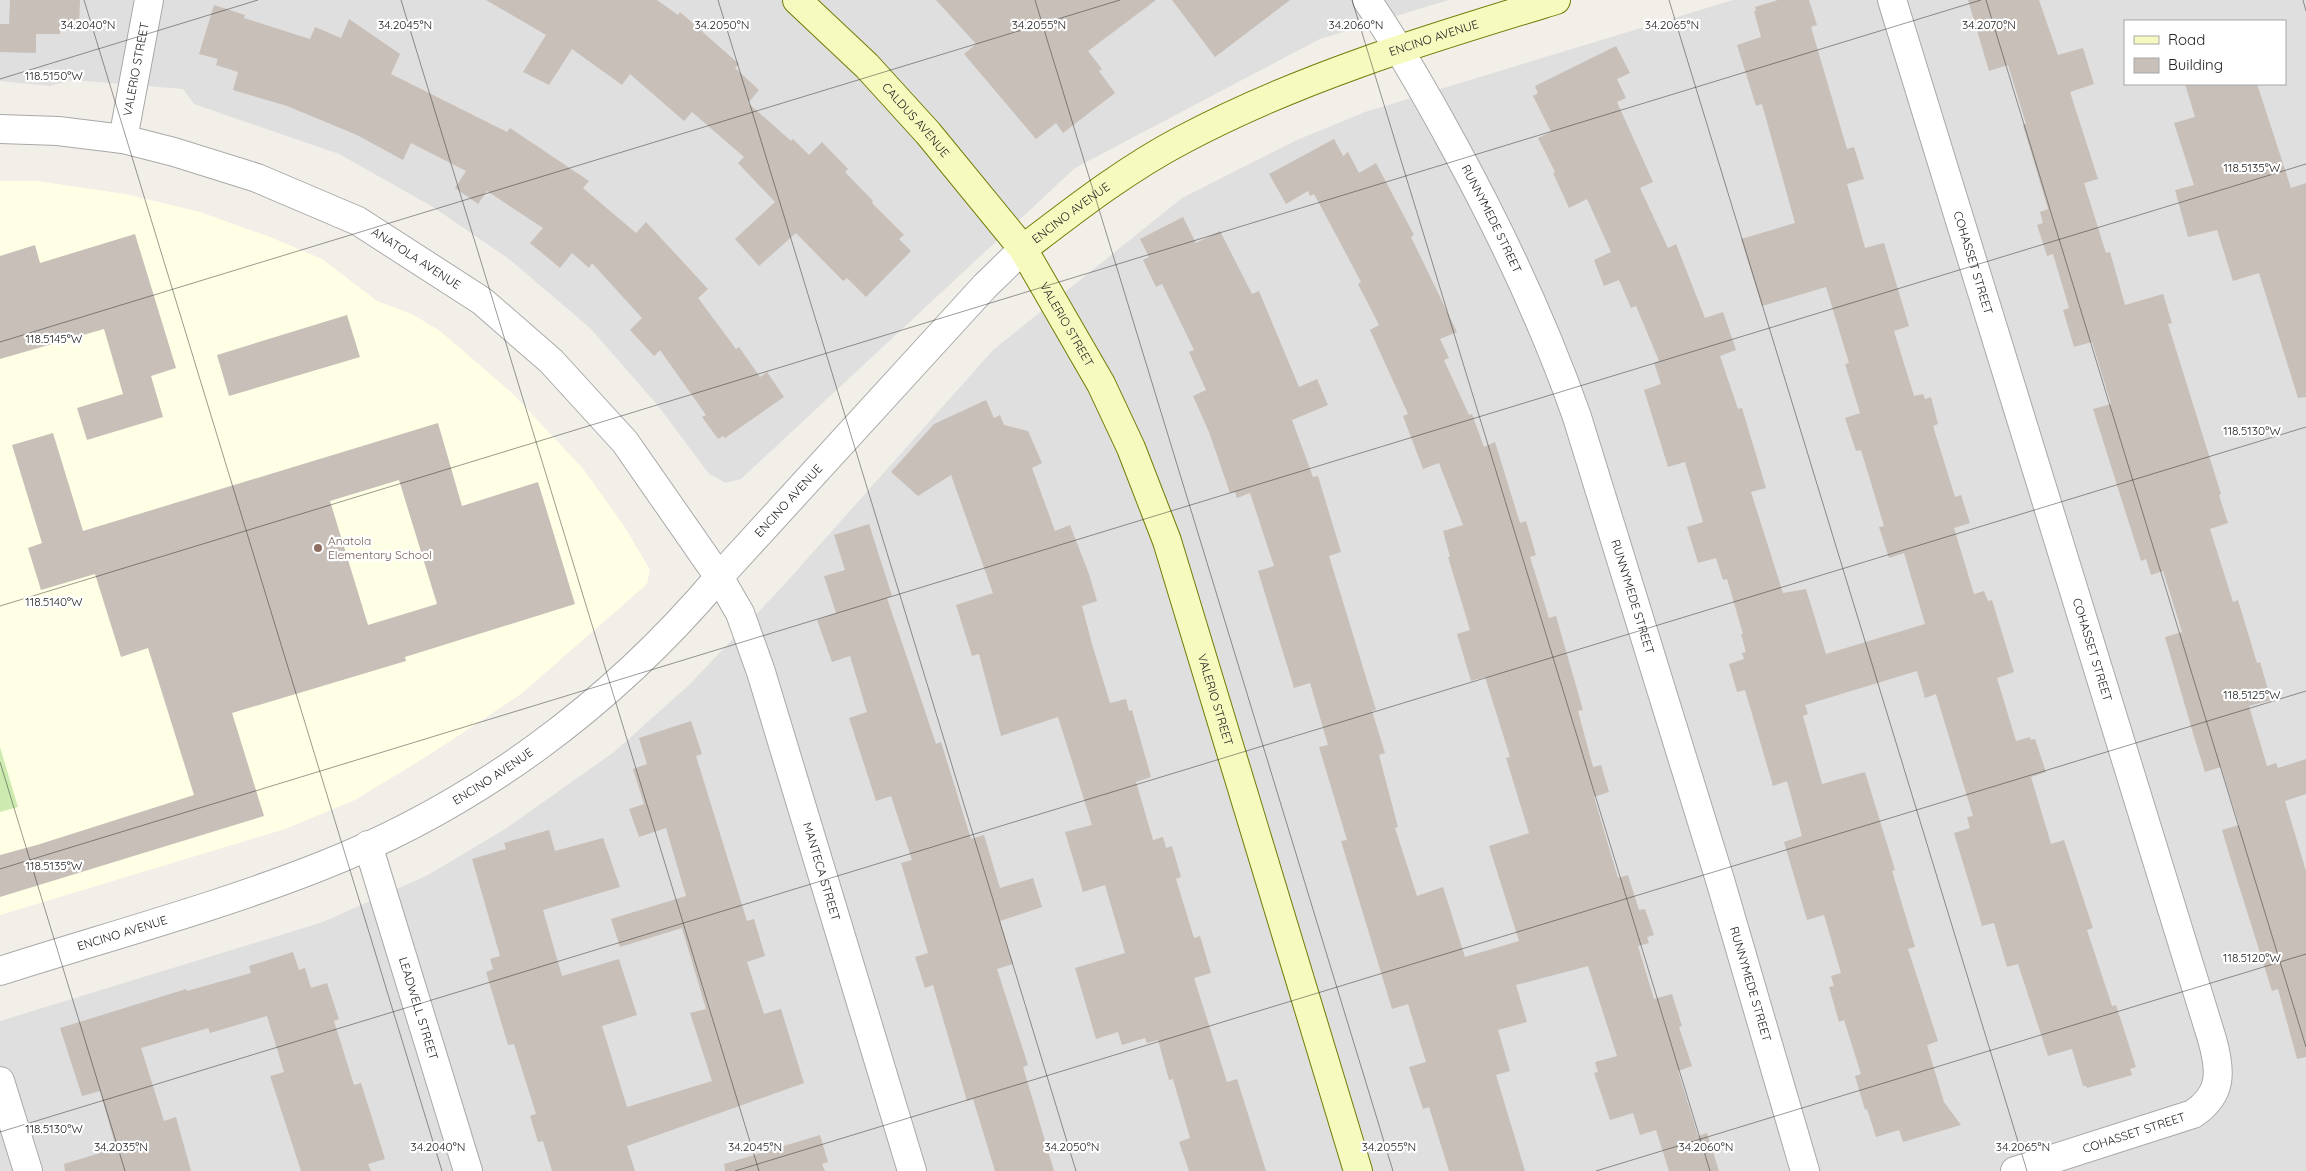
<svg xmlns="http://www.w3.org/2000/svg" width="2306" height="1171" font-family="Quicksand,sans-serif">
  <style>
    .residential { fill: #e0dfdf; fill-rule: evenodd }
    .education { fill: #ffffe5 }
    .grass { fill: #cdebb0 }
    .building { fill: #c7bfb8; fill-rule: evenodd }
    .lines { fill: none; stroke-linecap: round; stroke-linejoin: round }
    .street-casing { stroke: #a9a9a9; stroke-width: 30 }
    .secondary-casing { stroke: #707d05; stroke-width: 30 }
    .street { stroke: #fff; stroke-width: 28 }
    .secondary { stroke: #f7fabf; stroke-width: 28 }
    .ticks { fill: none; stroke: #222; stroke-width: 1; stroke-opacity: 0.45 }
    .education-dot { fill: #8d6e63; stroke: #fff; stroke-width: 2 }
    .labels { text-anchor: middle; stroke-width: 4.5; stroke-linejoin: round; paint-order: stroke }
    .street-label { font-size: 12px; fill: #222; stroke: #fff }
    .education-label { font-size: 12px; fill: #785e54; stroke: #fff; text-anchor: start }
    .ticks-label { font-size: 12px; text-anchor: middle; fill: #222; stroke: #fff; stroke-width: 4.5; stroke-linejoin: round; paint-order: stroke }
  </style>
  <rect width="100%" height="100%" fill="#f2efe9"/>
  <!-- residential -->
  <g class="residential">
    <path d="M 0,0 L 1449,0 L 1320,39 L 1075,168 L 741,479 L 726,483 L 709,474 L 659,407 L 590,328 L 509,259 L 433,207 L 339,154 L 194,104 L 183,89 L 72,80 L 50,86 L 0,81 Z"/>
    <path d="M 1733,0 L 2306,0 L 2306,1171 L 0,1171 L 0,1021 L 323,922 L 428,875 L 505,829 L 614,752 L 689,685 L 783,586 L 993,350 L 1182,198 L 1297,140 L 1365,112 ZM 2125,21 L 2285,21 L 2285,84 L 2125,84 Z"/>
  </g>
  <!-- education -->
  <path class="education" d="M 0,181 L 37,181 L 125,194 L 200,212 L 270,237 L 322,259 L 377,301 L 412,314 L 440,331 L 511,392 L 584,470 L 624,526 L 650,570 L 647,584 L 521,694 L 432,753 L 355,800 L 285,829 L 0,915 Z"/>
  <!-- grass -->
  <path class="grass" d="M 0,747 L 18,807 L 0,812 Z"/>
  <!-- building -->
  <g class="building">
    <path d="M 10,0 L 80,0 L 79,28 L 60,28 L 60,34 L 36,34 L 36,53 L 0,52 L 0,24 L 9,24 Z"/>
    <path d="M 486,0 L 657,0 L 678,15 L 680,12 L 739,64 L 735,68 L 759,90 L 748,103 L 791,141 L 793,139 L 809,155 L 822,142 L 848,169 L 845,172 L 873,201 L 872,203 L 904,235 L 899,239 L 911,251 L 866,297 L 847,278 L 843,281 L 796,233 L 759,266 L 735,239 L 775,202 L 738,163 L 744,157 L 692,112 L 684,121 L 630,74 L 622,85 L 572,49 L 549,85 L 523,72 L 546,35 Z"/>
    <path d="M 936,0 L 1156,0 L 1088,51 L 1102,69 L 1099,71 L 1115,93 L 1063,133 L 1056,123 L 1036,139 L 964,54 L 976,44 Z"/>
    <path d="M 1172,0 L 1290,0 L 1215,57 Z"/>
    <path d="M 1778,0 L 1809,0 L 1817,25 L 1811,27 L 1847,149 L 1854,147 L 1864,179 L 1847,184 L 1865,248 L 1884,243 L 1909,326 L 1894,331 L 1914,396 L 1923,394 L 1925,399 L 1931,397 L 1938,424 L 1933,426 L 1955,497 L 1961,495 L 1970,523 L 1954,528 L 1974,594 L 1984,591 L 1988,601 L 1992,600 L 2014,672 L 1997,678 L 2016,741 L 2030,737 L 2031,740 L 2035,739 L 2046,772 L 2031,777 L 2051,844 L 2064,840 L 2093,928 L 2087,930 L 2112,1006 L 2116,1005 L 2136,1067 L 2130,1069 L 2132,1075 L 2087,1088 L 2086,1086 L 2083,1086 L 2072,1049 L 2048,1056 L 2018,964 L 2007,967 L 1994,923 L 1982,926 L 1954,833 L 1970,828 L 1967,817 L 1973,816 L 1936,694 L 1925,698 L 1917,671 L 1805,705 L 1808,714 L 1803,716 L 1822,784 L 1865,772 L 1895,870 L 1892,871 L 1915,947 L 1908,949 L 1938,1041 L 1927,1045 L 1944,1102 L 1961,1125 L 1903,1142 L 1899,1130 L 1876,1137 L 1867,1109 L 1865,1110 L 1855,1076 L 1861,1074 L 1844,1020 L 1839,1022 L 1829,987 L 1834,986 L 1831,976 L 1841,973 L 1824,915 L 1807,920 L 1784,842 L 1802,836 L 1787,781 L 1773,786 L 1745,690 L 1737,692 L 1729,664 L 1744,659 L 1742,653 L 1746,652 L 1741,634 L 1743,634 L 1727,579 L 1723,580 L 1716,558 L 1698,563 L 1687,527 L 1703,522 L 1685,462 L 1668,467 L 1644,390 L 1661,384 L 1654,363 L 1659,361 L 1636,306 L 1631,308 L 1619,280 L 1604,286 L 1594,260 L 1611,252 L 1587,199 L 1569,208 L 1553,173 L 1555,172 L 1538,138 L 1551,132 L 1533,96 L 1538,93 L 1535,86 L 1616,46 L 1630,73 L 1617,79 L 1626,98 L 1617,102 L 1653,182 L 1640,188 L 1668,248 L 1676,244 L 1705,318 L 1723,312 L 1736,350 L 1720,356 L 1738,409 L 1742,408 L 1766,488 L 1751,492 L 1783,593 L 1806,589 L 1826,654 L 1925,624 L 1904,553 L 1889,558 L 1879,527 L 1884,526 L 1861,450 L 1856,451 L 1845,418 L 1860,413 L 1845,364 L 1849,363 L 1826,287 L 1762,306 L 1741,239 L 1795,223 L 1762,104 L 1756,106 L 1737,45 L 1761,37 L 1754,11 L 1756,11 L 1755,7 Z"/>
    <path d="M 1968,0 L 2039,0 L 2058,55 L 2083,48 L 2094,84 L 2070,92 L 2098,179 L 2084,183 L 2106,253 L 2110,252 L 2125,305 L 2163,294 L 2172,323 L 2168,324 L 2221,494 L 2219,495 L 2228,523 L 2210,529 L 2233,602 L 2238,600 L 2257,663 L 2260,662 L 2271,700 L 2249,706 L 2267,766 L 2276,763 L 2278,768 L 2306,759 L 2306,794 L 2285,801 L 2306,871 L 2306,1057 L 2297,1059 L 2278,989 L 2272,991 L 2234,870 L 2222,830 L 2239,825 L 2221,767 L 2205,772 L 2195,740 L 2165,637 L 2182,632 L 2163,571 L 2151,575 L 2146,559 L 2141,561 L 2093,409 L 2111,404 L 2092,342 L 2074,347 L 2063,310 L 2069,308 L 2053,254 L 2047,256 L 2037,225 L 2043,223 L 2040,212 L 2048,209 L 2023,125 L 2026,124 L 2008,65 L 1989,71 Z"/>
    <path d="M 214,5 L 245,15 L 244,18 L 310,39 L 315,27 L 341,38 L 349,19 L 400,54 L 391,74 L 507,132 L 510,128 L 589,181 L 583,188 L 636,233 L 646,222 L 708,289 L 698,298 L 736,349 L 739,347 L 760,377 L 767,372 L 784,397 L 725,438 L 723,436 L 718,439 L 702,417 L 706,415 L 660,350 L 654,356 L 630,330 L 642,318 L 592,263 L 589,268 L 572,253 L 560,268 L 530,243 L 543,228 L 487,191 L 478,204 L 455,188 L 466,171 L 411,143 L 403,160 L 357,135 L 287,106 L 233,90 L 238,72 L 216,65 L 218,59 L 199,54 Z"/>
    <path d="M 2185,84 L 2257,84 L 2291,188 L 2306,183 L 2306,397 L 2298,398 L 2259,273 L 2233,281 L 2217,230 L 2188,237 L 2175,190 L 2194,185 L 2174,123 L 2195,117 Z"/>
    <path d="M 1334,139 L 1343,156 L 1348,152 L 1359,173 L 1376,163 L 1414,235 L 1411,237 L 1457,332 L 1440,339 L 1449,358 L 1444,360 L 1469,415 L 1472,414 L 1484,447 L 1495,442 L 1520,523 L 1526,521 L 1536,555 L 1530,557 L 1549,618 L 1556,616 L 1583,710 L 1578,711 L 1593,767 L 1601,765 L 1609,792 L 1594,797 L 1618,878 L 1628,875 L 1639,910 L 1645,909 L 1654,935 L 1647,937 L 1649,943 L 1638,946 L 1654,999 L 1672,994 L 1682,1026 L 1679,1027 L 1692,1066 L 1678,1071 L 1698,1136 L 1707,1133 L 1719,1171 L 1669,1171 L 1656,1130 L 1640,1135 L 1633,1113 L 1610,1120 L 1594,1073 L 1598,1072 L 1595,1062 L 1617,1056 L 1588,966 L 1516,985 L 1527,1022 L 1498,1030 L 1510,1071 L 1496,1075 L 1525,1171 L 1449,1171 L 1429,1107 L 1423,1109 L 1409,1067 L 1426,1062 L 1408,1004 L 1392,1009 L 1341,841 L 1347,840 L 1319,747 L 1328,745 L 1310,683 L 1294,688 L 1258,571 L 1274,566 L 1250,493 L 1237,498 L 1235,492 L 1230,493 L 1209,432 L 1193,396 L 1206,390 L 1189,352 L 1194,350 L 1162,284 L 1156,287 L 1143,260 L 1149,257 L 1140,239 L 1183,217 L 1196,243 L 1220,231 L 1252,294 L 1259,291 L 1299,387 L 1317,379 L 1328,405 L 1292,420 L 1313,477 L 1318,476 L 1341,552 L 1329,556 L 1376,710 L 1372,711 L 1385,753 L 1379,755 L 1398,827 L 1395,828 L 1417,896 L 1443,887 L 1465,957 L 1519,941 L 1489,846 L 1529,833 L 1506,758 L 1510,757 L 1485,677 L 1471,681 L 1457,634 L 1470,630 L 1448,557 L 1450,557 L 1443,531 L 1463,525 L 1439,463 L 1423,469 L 1403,416 L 1408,414 L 1370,330 L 1379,325 L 1358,284 L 1361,282 L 1335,233 L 1314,194 L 1310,196 L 1308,191 L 1286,204 L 1269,174 Z"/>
    <path d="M 135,234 L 176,368 L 151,376 L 163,417 L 87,440 L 77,408 L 123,394 L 104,329 L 0,359 L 0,256 L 35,245 L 40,263 Z"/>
    <path d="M 347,315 L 360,357 L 229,396 L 217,355 Z"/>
    <path d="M 986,400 L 994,418 L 1000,415 L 1004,425 L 1028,431 L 1042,463 L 1032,468 L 1055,531 L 1070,525 L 1089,574 L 1097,601 L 1082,606 L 1092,644 L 1110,703 L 1126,699 L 1129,711 L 1132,710 L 1151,777 L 1136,782 L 1153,840 L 1163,837 L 1166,848 L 1172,846 L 1181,877 L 1176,879 L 1194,938 L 1200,936 L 1211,973 L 1194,978 L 1227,1082 L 1237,1079 L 1266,1171 L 1189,1171 L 1179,1142 L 1190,1138 L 1173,1079 L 1169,1080 L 1158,1040 L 1147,1043 L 1145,1038 L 1122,1045 L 1118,1032 L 1096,1039 L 1075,968 L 1125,953 L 1105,885 L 1083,892 L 1065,832 L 1092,825 L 1058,717 L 1001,736 L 979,654 L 972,656 L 956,605 L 993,593 L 951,475 L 918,496 L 891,472 L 934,424 Z"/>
    <path d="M 438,423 L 462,506 L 538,482 L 575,604 L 405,657 L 406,661 L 232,713 L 264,816 L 0,897 L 0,855 L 37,845 L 194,795 L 148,648 L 121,657 L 95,574 L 41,590 L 28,548 L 42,543 L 12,445 L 53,433 L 83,531 ZM 399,480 L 437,604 L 368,625 L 330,501 Z"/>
    <path d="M 869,524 L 892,596 L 887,598 L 936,744 L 941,742 L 971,839 L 984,835 L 1000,888 L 1033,878 L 1042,907 L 1000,921 L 1013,964 L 997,969 L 1028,1065 L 1023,1067 L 1054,1171 L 995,1171 L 973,1099 L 967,1101 L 933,985 L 925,988 L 915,957 L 928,953 L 901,863 L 912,860 L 891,796 L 876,801 L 849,718 L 867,712 L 850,656 L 832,662 L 817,620 L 836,613 L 824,576 L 845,570 L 834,535 Z"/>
    <path d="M 691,721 L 702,754 L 696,756 L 747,921 L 754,919 L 765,956 L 747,962 L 764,1014 L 781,1009 L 804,1083 L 627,1146 L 635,1171 L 552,1171 L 543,1141 L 538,1142 L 530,1116 L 536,1114 L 514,1044 L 508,1045 L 486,972 L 493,969 L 490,959 L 500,956 L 472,859 L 506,849 L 504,843 L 549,830 L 555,851 L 603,838 L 620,887 L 543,910 L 562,976 L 619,959 L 637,1015 L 602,1026 L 627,1107 L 712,1081 L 690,1013 L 706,1009 L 682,928 L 620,947 L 611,919 L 686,896 L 666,828 L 639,837 L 629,809 L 644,804 L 633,769 L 647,764 L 639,738 Z"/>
    <path d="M 293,952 L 299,970 L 305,968 L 311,988 L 327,983 L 339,1019 L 334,1021 L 354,1085 L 361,1083 L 385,1159 L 368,1164 L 371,1171 L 301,1171 L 270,1076 L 284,1072 L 267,1016 L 210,1033 L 208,1028 L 141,1048 L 164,1121 L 176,1117 L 191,1171 L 65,1171 L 64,1164 L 116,1148 L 100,1091 L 82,1096 L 60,1028 L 186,989 L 187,991 L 251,973 L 249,966 Z"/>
    <path d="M 820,1135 L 828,1162 L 822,1164 L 825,1171 L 725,1171 L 724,1164 Z"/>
  </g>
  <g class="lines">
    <defs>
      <g id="street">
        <path id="s1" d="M 1367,0 C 1399,47 1427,96 1454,146 C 1502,234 1544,323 1577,417 L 1720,880 L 1805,1171"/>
        <path id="s2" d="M 1892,0 L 2212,1039 C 2221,1071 2223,1094 2193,1114 L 2015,1171"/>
        <path id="s3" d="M 0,129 L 58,131 L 123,139 L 174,152 L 257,178 L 358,221 L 482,301 L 551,361 L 625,442 L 719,577 L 740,613 L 761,672 L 912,1171"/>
        <path id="s4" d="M 123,139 L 149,0"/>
        <path id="s5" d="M 368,845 L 468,1171"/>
        <path id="s6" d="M 0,971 C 106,937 215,908 319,867 C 475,806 611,705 719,577 L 985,286 L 1023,249"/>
        <path d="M 0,1081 L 28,1171"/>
      </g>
      <g id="secondary">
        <path id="s7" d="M 797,0 L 867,66 L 928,133 L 1023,249 L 1101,384 L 1131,448 L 1167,541 L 1358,1171"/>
        <path id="s8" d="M 1023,249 C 1074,210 1125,170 1182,140 C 1300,77 1428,39 1556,0"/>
      </g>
    </defs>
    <!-- street casing -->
    <use href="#street" class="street-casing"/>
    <!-- secondary casing -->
    <use href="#secondary" class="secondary-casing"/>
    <!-- street -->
    <use href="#street" class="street"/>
    <!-- secondary -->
    <use href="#secondary" class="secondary"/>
  </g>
  <!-- ticks -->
  <path class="ticks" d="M 84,0 L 442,1171M 401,0 L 759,1171M 718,0 L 1076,1171M 1035,0 L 1393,1171M 1352,0 L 1710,1171M 1669,0 L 2027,1171M 1986,0 L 2306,1047M 2303,0 L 2306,11M 0,79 L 258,0M 0,342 L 1120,0M 0,606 L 1981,0M 0,762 L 125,1171M 0,869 L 2306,164M 0,1132 L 2306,427M 735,1171 L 2306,691M 1596,1171 L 2306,954"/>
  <!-- markers -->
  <circle class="education-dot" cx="318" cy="548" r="5"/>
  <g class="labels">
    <!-- street labels -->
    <g class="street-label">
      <text dy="4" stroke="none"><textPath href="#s8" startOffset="465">ENCINO AVENUE</textPath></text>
      <text dy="4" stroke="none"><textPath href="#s4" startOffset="71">VALERIO STREET</textPath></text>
      <text dy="4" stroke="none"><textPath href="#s7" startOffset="169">CALDUS AVENUE</textPath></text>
      <text dy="4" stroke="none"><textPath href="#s8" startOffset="60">ENCINO AVENUE</textPath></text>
      <text dy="4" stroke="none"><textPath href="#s1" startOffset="252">RUNNYMEDE STREET</textPath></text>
      <text dy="4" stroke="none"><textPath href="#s3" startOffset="442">ANATOLA AVENUE</textPath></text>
      <text dy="4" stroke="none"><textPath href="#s2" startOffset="275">COHASSET STREET</textPath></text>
      <text dy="4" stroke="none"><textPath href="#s7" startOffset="424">VALERIO STREET</textPath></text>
      <text dy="4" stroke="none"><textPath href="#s6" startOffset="938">ENCINO AVENUE</textPath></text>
      <text dy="4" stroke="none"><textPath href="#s1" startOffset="656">RUNNYMEDE STREET</textPath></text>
      <text dy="4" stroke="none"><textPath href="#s2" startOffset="680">COHASSET STREET</textPath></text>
      <text dy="4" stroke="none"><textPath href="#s7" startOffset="829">VALERIO STREET</textPath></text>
      <text dy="4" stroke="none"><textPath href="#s6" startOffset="532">ENCINO AVENUE</textPath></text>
      <text dy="4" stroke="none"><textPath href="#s3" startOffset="1199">MANTECA STREET</textPath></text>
      <text dy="4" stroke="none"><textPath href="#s6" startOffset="128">ENCINO AVENUE</textPath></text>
      <text dy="4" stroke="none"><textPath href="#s1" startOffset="1061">RUNNYMEDE STREET</textPath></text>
      <text dy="4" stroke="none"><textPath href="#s5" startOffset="171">LEADWELL STREET</textPath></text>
      <text transform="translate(2134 1133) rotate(-18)" y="4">COHASSET STREET</text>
    </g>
    <!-- education labels -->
    <g class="education-label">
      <text x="328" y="545">Anatola<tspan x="328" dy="14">Elementary School</tspan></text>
    </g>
  </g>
  <g class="ticks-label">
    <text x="88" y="29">34.2040°N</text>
    <text x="405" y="29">34.2045°N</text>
    <text x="722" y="29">34.2050°N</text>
    <text x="1039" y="29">34.2055°N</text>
    <text x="1356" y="29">34.2060°N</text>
    <text x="1672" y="29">34.2065°N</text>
    <text x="1989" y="29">34.2070°N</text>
    <text x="54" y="80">118.5150°W</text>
    <text x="2252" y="172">118.5135°W</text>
    <text x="54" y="343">118.5145°W</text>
    <text x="2252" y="435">118.5130°W</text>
    <text x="54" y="606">118.5140°W</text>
    <text x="2252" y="699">118.5125°W</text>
    <text x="54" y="870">118.5135°W</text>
    <text x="2252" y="962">118.5120°W</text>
    <text x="54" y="1133">118.5130°W</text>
    <text x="121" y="1151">34.2035°N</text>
    <text x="438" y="1151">34.2040°N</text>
    <text x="755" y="1151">34.2045°N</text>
    <text x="1072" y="1151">34.2050°N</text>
    <text x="1389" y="1151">34.2055°N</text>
    <text x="1706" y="1151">34.2060°N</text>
    <text x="2023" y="1151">34.2065°N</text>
  </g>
  <!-- legend -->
  <rect x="2124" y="20" width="162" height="65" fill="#ffffff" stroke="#a7a7a7"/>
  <rect x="2134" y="36" width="25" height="8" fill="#f7fabf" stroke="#a7a7a7"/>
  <text x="2168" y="45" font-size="15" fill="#222222">Road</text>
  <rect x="2134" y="58" width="25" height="15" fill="#c7bfb8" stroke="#a7a7a7"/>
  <text x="2168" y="70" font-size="15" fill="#222222">Building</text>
</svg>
